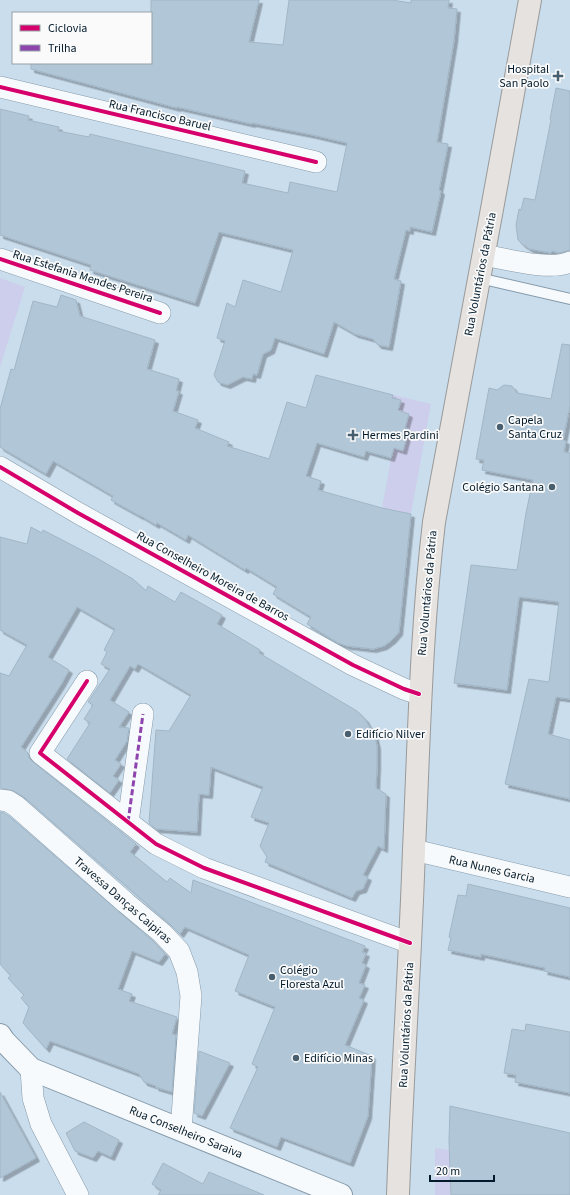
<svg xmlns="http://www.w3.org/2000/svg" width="570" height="1195" font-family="'Source Sans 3',sans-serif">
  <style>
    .green { fill: #cdceeb }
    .building { fill: #b1c7d7; stroke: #a1b6c6; filter: url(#shadow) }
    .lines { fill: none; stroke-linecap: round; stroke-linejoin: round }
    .service-casing { stroke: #869aaa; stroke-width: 12 }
    .minor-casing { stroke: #869aaa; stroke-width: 22 }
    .secondary-casing { stroke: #869aaa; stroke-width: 24 }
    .primary-casing { stroke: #999a9a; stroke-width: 24 }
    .service { stroke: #f7fafc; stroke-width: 10 }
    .minor { stroke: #f7fafc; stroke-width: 21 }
    .secondary { stroke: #f7fafc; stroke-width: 22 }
    .primary { stroke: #e5e2df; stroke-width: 22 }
    .quiet { stroke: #8e44ad; stroke-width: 3; stroke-dasharray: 6 3; stroke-linecap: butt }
    .cycleway-casing { stroke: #fafafa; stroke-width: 6 }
    .cycleway { stroke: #d6006c; stroke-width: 4 }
    .poi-dot { fill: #485f70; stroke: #fafafa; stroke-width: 1.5 }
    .labels { text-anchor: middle; stroke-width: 3.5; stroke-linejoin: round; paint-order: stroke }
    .poi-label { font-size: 12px; fill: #021b2c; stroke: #fafafa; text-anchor: start }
    .street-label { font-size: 12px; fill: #021b2c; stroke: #fafafa }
  </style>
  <defs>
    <filter id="shadow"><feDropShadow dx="3.5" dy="3.5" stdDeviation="0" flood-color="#0004"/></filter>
  </defs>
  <rect width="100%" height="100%" fill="#c9dded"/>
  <!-- green -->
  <g class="green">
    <path d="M 0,278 L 25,287 L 0,367 Z"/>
    <path d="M 393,395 L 431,404 L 411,514 L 382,508 L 391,458 L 394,448 L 403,451 L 409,429 L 405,428 L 409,414 L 398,410 L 401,400 L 392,398 Z"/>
    <path d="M 435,1148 L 450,1150 L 451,1195 L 435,1195 Z"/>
  </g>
  <!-- building -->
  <g class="building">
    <path d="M 151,0 L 259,0 L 249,42 L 283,45 L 289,0 L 392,0 L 411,3 L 411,0 L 449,0 L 448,8 L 457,9 L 454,40 L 437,142 L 448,144 L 439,190 L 441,191 L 432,232 L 410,227 L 410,231 L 406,230 L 394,279 L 401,281 L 389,347 L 378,345 L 373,339 L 355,334 L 334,322 L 324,354 L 275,338 L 271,350 L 263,354 L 257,375 L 253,374 L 252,379 L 243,377 L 227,385 L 218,382 L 214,375 L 225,341 L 217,338 L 227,303 L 235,307 L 243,280 L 281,292 L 293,250 L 219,232 L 195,303 L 90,270 L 91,265 L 0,235 L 0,109 L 29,116 L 28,120 L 59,127 L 58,131 L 89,137 L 90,134 L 245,171 L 242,183 L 288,193 L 290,182 L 337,192 L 347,143 L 313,135 L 252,123 L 252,124 L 177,107 L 177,108 L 31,69 L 31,63 L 151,63 Z"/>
    <path d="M 556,88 L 570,91 L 570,250 L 559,253 L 552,251 L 551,253 L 530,249 L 522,244 L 518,240 L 516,225 L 519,209 L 521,210 L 524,198 L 535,200 L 551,120 L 550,119 Z"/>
    <path d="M 61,295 L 76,300 L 80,316 L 155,340 L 147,369 L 179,379 L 176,391 L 179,391 L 173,411 L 198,420 L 195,428 L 229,442 L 227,446 L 269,459 L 287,402 L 306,408 L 316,375 L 393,395 L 392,398 L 401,400 L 398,410 L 409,414 L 405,428 L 409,429 L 403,451 L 394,448 L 391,458 L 366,451 L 364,457 L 317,443 L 306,476 L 321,481 L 318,490 L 382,508 L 411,514 L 399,632 L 392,640 L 384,646 L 373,649 L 347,646 L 338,643 L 307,624 L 311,617 L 273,594 L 277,587 L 246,568 L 245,570 L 188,535 L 186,540 L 157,523 L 156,525 L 141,516 L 140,516 L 111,500 L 113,496 L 53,461 L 46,474 L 0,447 L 0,409 L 11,369 L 14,370 L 33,301 L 57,307 Z"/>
    <path d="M 562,344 L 570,345 L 570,406 L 563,440 L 566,441 L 564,452 L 570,453 L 570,699 L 556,697 L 548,734 L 570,740 L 570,799 L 505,784 L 529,679 L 549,682 L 559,602 L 519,597 L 507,690 L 454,683 L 471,565 L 517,570 L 526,513 L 533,480 L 482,470 L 484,460 L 476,459 L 489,388 L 497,390 L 504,385 L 512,386 L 517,393 L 551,399 Z"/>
    <path d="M 31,527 L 42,533 L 43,530 L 95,557 L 133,579 L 146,591 L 148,586 L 175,602 L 181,592 L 222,615 L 217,624 L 260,650 L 259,653 L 357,711 L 365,719 L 375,737 L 377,746 L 377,767 L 376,788 L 386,794 L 384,849 L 378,846 L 363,875 L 368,877 L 363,889 L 356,891 L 352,898 L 265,862 L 267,857 L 260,846 L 269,823 L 251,817 L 263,787 L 211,767 L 209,795 L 199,794 L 197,832 L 156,829 L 149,823 L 156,730 L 169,731 L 191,695 L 138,664 L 135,669 L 130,666 L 110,700 L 129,712 L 119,727 L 129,728 L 127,741 L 115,760 L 121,764 L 113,776 L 119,780 L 110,793 L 67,759 L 90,723 L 84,719 L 93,705 L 88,702 L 110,669 L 101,664 L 107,652 L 104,650 L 115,629 L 77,607 L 48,657 L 69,670 L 62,683 L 21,747 L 28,753 L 29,758 L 33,762 L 136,844 L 130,852 L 167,882 L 170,878 L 191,893 L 193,880 L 365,946 L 362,952 L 366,953 L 362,963 L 366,965 L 359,983 L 365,985 L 359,998 L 364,1000 L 345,1045 L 372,1056 L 368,1116 L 350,1163 L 281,1137 L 277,1147 L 230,1128 L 258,1067 L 252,1064 L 275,1007 L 235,991 L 249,955 L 185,927 L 180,934 L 170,924 L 24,797 L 14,791 L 0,788 L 0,673 L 9,676 L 27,645 L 0,630 L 0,537 L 27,544 Z"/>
    <path d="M 0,812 L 4,813 L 9,816 L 154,942 L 165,954 L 159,962 L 132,951 L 118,989 L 132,994 L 129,1001 L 177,1017 L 172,1034 L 176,1035 L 172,1092 L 155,1087 L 156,1086 L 144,1082 L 139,1074 L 50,1041 L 46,1049 L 23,1023 L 29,1007 L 21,998 L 24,995 L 8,978 L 11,976 L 0,964 Z"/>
    <path d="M 468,884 L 570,908 L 570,977 L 544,971 L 545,968 L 481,954 L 481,957 L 448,950 L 451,938 L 449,937 L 458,895 L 466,896 Z"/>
    <path d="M 526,1024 L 570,1032 L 570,1093 L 515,1082 L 516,1075 L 504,1073 L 512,1029 L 525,1031 Z"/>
    <path d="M 199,1051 L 230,1063 L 202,1116 L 194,1113 Z"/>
    <path d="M 0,1092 L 36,1158 L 0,1178 Z"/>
    <path d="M 450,1106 L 570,1133 L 570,1195 L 451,1195 L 449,1141 Z"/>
    <path d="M 84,1122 L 119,1140 L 111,1157 L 98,1151 L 93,1158 L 75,1151 L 66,1133 Z"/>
    <path d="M 163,1163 L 203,1184 L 209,1172 L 264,1195 L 158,1195 L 161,1190 L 152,1184 Z"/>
  </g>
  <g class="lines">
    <defs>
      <path id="service" d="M 479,278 L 570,299"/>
      <g id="minor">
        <path d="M 0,87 L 316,162"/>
        <path d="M 484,255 C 506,259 550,271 570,262"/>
        <path d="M 0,259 L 160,313"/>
        <path d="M 0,467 L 78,513 L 353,665 L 404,689 L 419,694"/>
        <path d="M 87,681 L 40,753 L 156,844 L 204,868 L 410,943"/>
        <path d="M 0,800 L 8,801 L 16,806 L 126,903 L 162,933 L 179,951 L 187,972 L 191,996 L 181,1130"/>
        <path d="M 128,822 L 143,714"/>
        <path d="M 414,850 L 570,887"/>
        <path d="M 31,1069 L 33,1098 L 41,1124 L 78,1195"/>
      </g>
      <path id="secondary" d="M 0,1035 L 4,1041 L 31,1069 L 341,1195"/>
      <path id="primary" d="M 398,1195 C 402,1080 410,965 414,850 C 419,739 421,632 434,522 L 492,209 L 530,0"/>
    </defs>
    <!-- service casing -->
    <use href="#service" class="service-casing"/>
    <!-- minor casing -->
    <use href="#minor" class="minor-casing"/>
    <!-- secondary casing -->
    <use href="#secondary" class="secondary-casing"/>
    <!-- primary casing -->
    <use href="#primary" class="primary-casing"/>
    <!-- service -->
    <use href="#service" class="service"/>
    <!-- minor -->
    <use href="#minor" class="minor"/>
    <!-- secondary -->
    <use href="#secondary" class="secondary"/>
    <!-- primary -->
    <use href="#primary" class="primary"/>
    <!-- quiet -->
    <path class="quiet" d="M 128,822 L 143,714"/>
    <defs>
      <g id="cycleway">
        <path d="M 0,87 L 316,162"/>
        <path d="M 0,259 L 160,313"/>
        <path d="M 0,467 L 78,513 L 353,665 L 404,689 L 419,694"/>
        <path d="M 87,681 L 40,753 L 156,844 L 204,868 L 410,943"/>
      </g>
    </defs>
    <!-- cycleway casing -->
    <use href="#cycleway" class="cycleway-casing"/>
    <!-- cycleway -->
    <use href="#cycleway" class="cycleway"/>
  </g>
  <!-- markers -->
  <g class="poi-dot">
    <path d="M556 70h4v4h4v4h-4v4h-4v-4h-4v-4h4z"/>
    <circle cx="500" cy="427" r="4"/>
    <path d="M351 429h4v4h4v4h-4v4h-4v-4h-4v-4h4z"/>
    <circle cx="552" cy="487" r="4"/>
    <circle cx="348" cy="734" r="4"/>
    <circle cx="272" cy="977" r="4"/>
    <circle cx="296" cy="1058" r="4"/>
  </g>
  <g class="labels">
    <!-- poi labels -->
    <g class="poi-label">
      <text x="549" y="73" text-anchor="end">Hospital<tspan x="549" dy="14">San Paolo</tspan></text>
      <text x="508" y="424">Capela<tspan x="508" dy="14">Santa Cruz</tspan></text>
      <text x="362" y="439">Hermes Pardini</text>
      <text x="544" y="491" text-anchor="end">Colégio Santana</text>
      <text x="356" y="738">Edifício Nilver</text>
      <text x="280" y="974">Colégio<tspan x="280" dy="14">Floresta Azul</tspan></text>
      <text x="304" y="1062">Edifício Minas</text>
    </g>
    <!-- street labels -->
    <g class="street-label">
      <text transform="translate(160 115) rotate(13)" y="4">Rua Francisco Baruel</text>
      <text transform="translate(480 274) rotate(-79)" y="4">Rua Voluntários da Pátria</text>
      <text transform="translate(83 276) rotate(18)" y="4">Rua Estefania Mendes Pereira</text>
      <text transform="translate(213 576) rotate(29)" y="4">Rua Conselheiro Moreira de Barros</text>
      <text transform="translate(427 593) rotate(-85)" y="4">Rua Voluntários da Pátria</text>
      <text transform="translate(492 869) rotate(13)" y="4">Rua Nunes Garcia</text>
      <text transform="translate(123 900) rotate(41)" y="4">Travessa Danças Caipiras</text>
      <text transform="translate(406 1025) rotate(-87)" y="4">Rua Voluntários da Pátria</text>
      <text transform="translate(186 1132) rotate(22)" y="4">Rua Conselheiro Saraiva</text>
    </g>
  </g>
  <!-- legend -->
  <rect x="12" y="12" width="140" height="52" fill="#fafafa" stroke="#97a1a8"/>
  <rect x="20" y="25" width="20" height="6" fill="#d6006c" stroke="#97a1a8"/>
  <text x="48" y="32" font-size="12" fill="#021b2c">Ciclovia</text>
  <rect x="20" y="45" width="20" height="6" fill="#8e44ad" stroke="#97a1a8"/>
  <text x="48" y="52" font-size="12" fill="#021b2c">Trilha</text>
  <!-- scale -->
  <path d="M430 1175v6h64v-6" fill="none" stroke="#021b2c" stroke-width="2"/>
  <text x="436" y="1175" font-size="12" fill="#021b2c" stroke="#fafafa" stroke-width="3" paint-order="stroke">20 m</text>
</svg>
